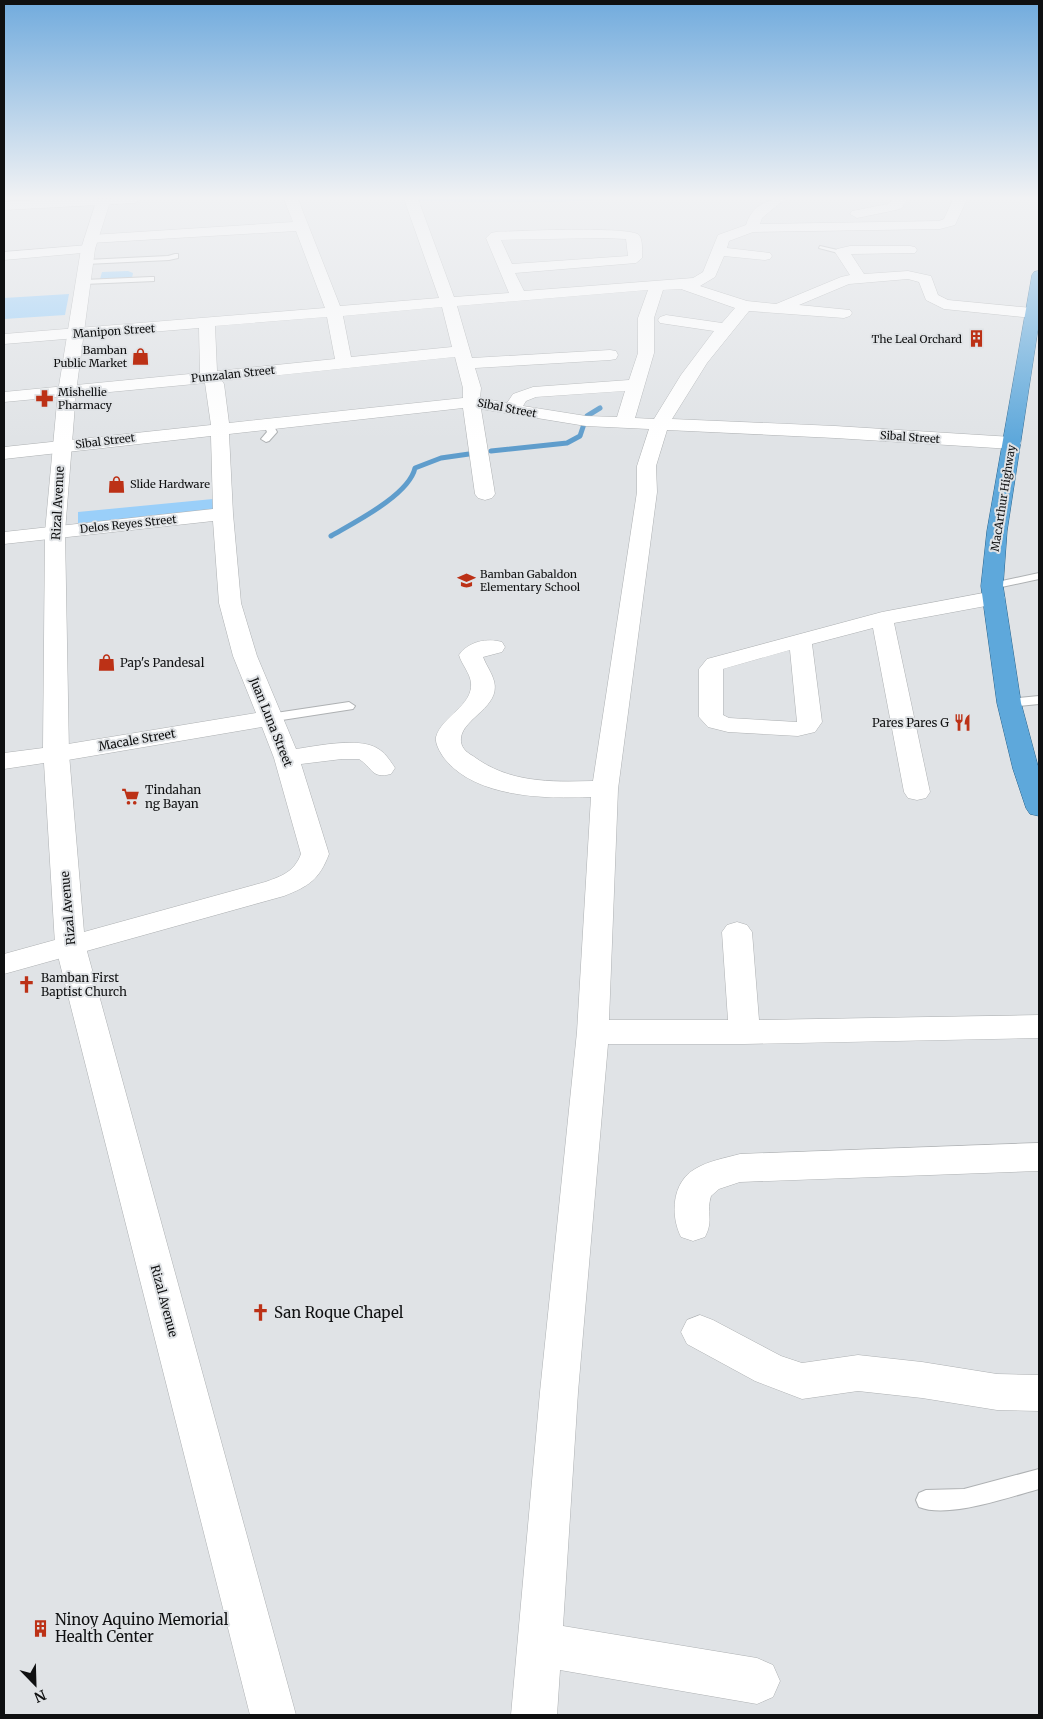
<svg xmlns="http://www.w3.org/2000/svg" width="1043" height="1719" font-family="Merriweather,serif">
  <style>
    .green { fill: #9acff9 }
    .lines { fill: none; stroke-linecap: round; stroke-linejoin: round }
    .stream { stroke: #5f9dcc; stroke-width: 5 }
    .service-casing { stroke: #aeb1b3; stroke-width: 2 }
    .minor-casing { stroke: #aeb1b3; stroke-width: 1 }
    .tertiary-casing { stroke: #aeb1b3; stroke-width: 1 }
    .trunk-casing { stroke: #28648e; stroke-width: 1 }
    .service { fill: #fff; fill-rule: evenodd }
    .minor { fill: #fff; fill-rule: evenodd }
    .tertiary { fill: #fff; fill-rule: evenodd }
    .trunk { fill: #5ea8db; fill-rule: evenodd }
    .labels { text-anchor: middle; stroke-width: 4; stroke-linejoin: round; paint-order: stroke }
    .far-street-label { font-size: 11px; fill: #0f1011; stroke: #e0e3e6 }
    .far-poi-label { font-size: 11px; fill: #0f1011; stroke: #e0e3e6; text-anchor: start }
    .street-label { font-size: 12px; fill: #0f1011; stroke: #e0e3e6 }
    .poi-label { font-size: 12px; fill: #0f1011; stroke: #e0e3e6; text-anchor: start }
    .near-poi-label { font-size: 15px; fill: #0f1011; stroke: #e0e3e6; text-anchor: start }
  </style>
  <rect width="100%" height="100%" fill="#e0e3e6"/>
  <!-- green -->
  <g class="green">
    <path d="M 413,199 L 616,199 L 554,202 L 414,201 Z"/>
    <path d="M 128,271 L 133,273 L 132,278 L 100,279 L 102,272 Z"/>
    <path d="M 69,294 L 65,315 L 4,319 L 4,298 Z"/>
    <path d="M 213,499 L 215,511 L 78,525 L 78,512 Z"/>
  </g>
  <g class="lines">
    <!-- stream -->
    <g class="stream">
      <path d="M 586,419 L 587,416 L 600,408"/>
      <path d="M 491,451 L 567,443 L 580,436 L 584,424"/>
      <path d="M 331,536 C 355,522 409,495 415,468 L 441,458 L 476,453"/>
    </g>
    <defs>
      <g id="service">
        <path d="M 820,246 L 846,252 L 842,254 L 819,248 Z"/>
        <path d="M 175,254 L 178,254 L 178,258 L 169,260 L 86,264 L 82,262 L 86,260 L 168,256 Z"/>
        <path d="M 151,277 L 154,277 L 154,281 L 84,284 L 80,282 L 84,280 Z"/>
        <path d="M 268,420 L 271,421 L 277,432 L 269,441 L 266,442 L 261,439 L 267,432 L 263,423 Z"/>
        <path d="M 1039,573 L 1039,579 L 992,589 L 987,586 L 988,584 Z"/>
        <path d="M 1039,696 L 1039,704 L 1009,707 L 1003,703 L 1009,699 Z"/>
        <path d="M 349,702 L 355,706 L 353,709 L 269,722 L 263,718 L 269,714 Z"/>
        <path d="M 1039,1469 L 1039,1489 C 1009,1497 948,1519 919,1507 L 916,1500 L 919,1493 L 926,1490 L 964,1489 Z"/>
      </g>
      <g id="minor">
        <path d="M 52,199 L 141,199 L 135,203 L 4,210 L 4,202 Z"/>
        <path d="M 284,199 L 298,199 L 340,306 L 439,298 L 404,199 L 418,199 L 454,297 L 509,293 L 486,238 L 491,233 L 496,232 C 515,231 631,226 639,235 C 643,240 642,252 642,258 L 636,263 L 515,273 L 524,291 L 693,278 L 703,272 L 718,235 L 746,225 C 752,206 766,199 785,199 L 762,218 L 760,224 L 939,221 L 944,219 L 953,199 L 967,199 L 955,225 L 940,229 L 753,232 L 729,241 L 727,248 L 770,253 L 772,256 L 770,259 L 765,260 L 724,256 L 715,277 L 700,286 L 747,301 L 776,304 L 841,277 L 850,275 L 835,252 L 837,249 L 850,246 L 910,246 L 915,247 L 917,250 L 915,253 L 851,254 L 864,274 L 908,271 L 931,276 L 938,295 L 948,300 L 1032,308 L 1039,312 L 1038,316 L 1032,318 L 944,309 L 926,300 L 919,282 L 908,279 L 849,284 L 799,305 L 850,310 L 852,313 L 850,316 L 844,318 L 749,311 L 707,363 L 672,419 L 835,426 L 1012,437 L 1019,439 L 1021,443 L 1019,447 L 1012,449 L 835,438 L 667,430 L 656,466 L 657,492 L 618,789 L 609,1020 L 728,1020 L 722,932 L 727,925 L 737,922 L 747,925 L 752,932 L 759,1020 L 1039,1015 L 1039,1038 L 744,1044 L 608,1044 L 578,1392 L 563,1626 L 757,1658 L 773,1665 L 780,1681 L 773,1697 L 757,1704 L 560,1670 L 557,1715 L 511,1715 L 540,1392 L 577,1032 L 591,797 C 546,799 475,798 444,758 C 440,752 435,744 436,737 C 442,716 473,706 471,683 C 470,673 462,665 459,655 C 469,641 487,638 502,642 L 505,647 L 502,652 L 483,657 C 486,665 492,673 494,681 C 501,707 463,718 461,738 C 460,747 466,752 473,756 C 509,783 550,782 593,781 L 637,492 L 637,466 L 649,429 L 586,426 L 481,409 L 495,494 L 492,498 L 485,500 L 478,498 L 475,494 L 463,408 L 229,434 L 233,514 L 241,603 L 257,656 L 296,749 C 317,746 362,736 380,750 C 386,754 391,762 395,768 L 391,774 C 371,779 373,768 359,759 L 342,759 L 301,764 L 329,854 C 319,880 309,886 284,896 L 4,974 L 4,954 L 265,882 C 282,876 294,872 301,854 L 274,758 L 262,727 L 56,762 L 47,759 L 43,754 L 47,749 L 56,746 L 256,713 L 233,656 L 219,603 L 213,521 L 4,544 L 4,532 L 213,509 L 211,436 L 4,459 L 4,447 L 211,425 L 205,383 L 4,402 L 4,392 L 200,373 L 199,328 L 4,344 L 4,334 L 325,308 L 296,231 L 91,243 L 86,242 L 84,239 L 86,236 L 91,235 L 293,222 ZM 603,238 L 626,239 L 628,256 L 512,264 L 501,240 ZM 681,289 L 735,308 L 722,323 L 666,315 L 660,317 L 658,320 L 660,323 L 714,331 L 681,375 L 654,419 L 635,418 L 654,353 L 654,318 L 663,290 ZM 648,290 L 638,318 L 638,353 L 629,380 L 533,387 L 513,394 L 507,403 L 480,398 L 481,388 L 475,368 L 610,360 L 616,359 L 618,355 L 616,351 L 610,350 L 472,358 L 457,306 ZM 442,307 L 452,347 L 351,357 L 343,316 ZM 327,317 L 335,359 L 217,371 L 215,326 ZM 455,357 L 463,388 L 463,398 L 229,423 L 224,384 L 222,381 ZM 625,391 L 617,417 L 586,416 L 523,406 L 526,401 L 536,397 Z"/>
        <path d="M 894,199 L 907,199 L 902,208 L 896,210 L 857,218 L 850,214 L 852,211 L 888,204 Z"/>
        <path d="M 88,245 L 93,246 L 95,249 L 93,252 L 4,260 L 4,252 Z"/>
        <path d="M 994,591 L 1002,593 L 1005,598 L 1002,603 L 894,623 L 930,792 L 926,798 L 917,800 L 908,798 L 904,792 L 873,628 L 812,644 L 822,722 L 815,732 L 798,736 L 728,732 L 708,727 L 699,717 L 699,669 L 707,659 L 882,612 ZM 790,650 L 797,722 L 729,718 L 723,715 L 723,669 Z"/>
        <path d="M 1039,1143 L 1039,1171 L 740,1182 L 719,1189 L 711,1196 C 706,1212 714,1220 705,1237 L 693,1241 L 681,1237 C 670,1215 672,1182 695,1169 C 708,1161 725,1158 740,1154 Z"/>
        <path d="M 700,1315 L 713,1320 L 781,1356 L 802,1363 L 858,1355 L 922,1362 L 997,1374 L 1039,1375 L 1039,1411 L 997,1410 L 922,1398 L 858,1391 L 802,1399 L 755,1381 L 687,1344 L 681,1332 L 687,1320 Z"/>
      </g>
      <path id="tertiary" d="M 97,199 L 111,199 L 95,249 L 76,392 L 65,532 L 69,754 L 85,944 L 296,1715 L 250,1715 L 55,944 L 44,763 L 4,769 L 4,753 L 43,748 L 45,532 L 58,392 L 81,249 Z"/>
      <path id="trunk" d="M 1039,271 L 1039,322 L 1007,531 L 1003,586 L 1021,703 L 1039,770 L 1039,816 L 1030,814 L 1026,808 L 1013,769 L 997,703 L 981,586 L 987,531 L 1032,275 L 1034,272 Z"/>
    </defs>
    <!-- service casing -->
    <use href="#service" class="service-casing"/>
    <!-- minor casing -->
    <use href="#minor" class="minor-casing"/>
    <!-- tertiary casing -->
    <use href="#tertiary" class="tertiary-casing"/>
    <!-- trunk casing -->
    <use href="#trunk" class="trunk-casing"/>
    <!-- service -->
    <use href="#service" class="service"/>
    <!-- minor -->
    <use href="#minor" class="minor"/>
    <!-- tertiary -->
    <use href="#tertiary" class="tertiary"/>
    <!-- trunk -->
    <use href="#trunk" class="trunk"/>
  </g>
  <!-- sky -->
  <linearGradient id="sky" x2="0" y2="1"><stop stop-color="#71abdd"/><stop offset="0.45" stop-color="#f1f2f4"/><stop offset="1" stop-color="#f1f2f4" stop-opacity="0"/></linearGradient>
  <rect width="1043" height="440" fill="url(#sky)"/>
  <!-- icons -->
  <defs>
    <symbol id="building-bare" viewBox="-9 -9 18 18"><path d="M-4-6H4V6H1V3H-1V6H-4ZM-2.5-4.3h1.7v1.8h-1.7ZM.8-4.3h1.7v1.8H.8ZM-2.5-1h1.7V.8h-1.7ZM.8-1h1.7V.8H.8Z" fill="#bc3116" stroke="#e0e3e6" stroke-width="2.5" paint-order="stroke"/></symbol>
    <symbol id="shop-bare" viewBox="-9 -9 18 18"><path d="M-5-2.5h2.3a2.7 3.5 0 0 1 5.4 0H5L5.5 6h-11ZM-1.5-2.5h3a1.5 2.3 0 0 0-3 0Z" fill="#bc3116" stroke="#e0e3e6" stroke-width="2.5" paint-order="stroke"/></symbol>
    <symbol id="pharmacy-bare" viewBox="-9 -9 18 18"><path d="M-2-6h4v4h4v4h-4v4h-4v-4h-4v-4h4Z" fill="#bc3116" stroke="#e0e3e6" stroke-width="2.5" paint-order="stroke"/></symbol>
    <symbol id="school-bare" viewBox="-9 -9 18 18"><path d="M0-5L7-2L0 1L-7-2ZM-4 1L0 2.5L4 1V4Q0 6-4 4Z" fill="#bc3116" stroke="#e0e3e6" stroke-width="2.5" paint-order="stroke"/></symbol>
    <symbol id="restaurant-bare" viewBox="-9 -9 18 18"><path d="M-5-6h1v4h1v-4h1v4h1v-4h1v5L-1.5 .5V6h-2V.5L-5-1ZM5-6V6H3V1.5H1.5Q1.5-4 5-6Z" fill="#bc3116" stroke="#e0e3e6" stroke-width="2.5" paint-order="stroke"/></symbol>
    <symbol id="supermarket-bare" viewBox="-9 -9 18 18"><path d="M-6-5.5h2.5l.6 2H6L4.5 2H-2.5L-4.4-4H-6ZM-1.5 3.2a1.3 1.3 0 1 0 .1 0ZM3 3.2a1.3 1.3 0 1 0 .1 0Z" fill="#bc3116" stroke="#e0e3e6" stroke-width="2.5" paint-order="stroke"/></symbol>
    <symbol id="church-bare" viewBox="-9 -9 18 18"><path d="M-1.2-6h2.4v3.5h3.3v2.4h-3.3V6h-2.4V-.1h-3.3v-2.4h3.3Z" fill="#bc3116" stroke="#e0e3e6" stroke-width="2.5" paint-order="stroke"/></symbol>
  </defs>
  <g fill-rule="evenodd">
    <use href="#building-bare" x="964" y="326" width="25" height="25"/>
    <use href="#shop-bare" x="128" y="344" width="25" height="25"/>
    <use href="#pharmacy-bare" x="32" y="386" width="25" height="25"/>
    <use href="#shop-bare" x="104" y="472" width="25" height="25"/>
    <use href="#school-bare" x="454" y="568" width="25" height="25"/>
    <use href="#shop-bare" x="94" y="650" width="25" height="25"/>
    <use href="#restaurant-bare" x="950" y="710" width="25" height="25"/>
    <use href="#supermarket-bare" x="118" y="784" width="25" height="25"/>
    <use href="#church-bare" x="14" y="972" width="25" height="25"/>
    <use href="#church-bare" x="248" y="1300" width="25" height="25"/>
    <use href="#building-bare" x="28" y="1616" width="25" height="25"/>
  </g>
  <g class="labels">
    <!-- far-street labels -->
    <g class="far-street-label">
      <text transform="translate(114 331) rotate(-4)" y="4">Manipon Street</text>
      <text transform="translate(233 374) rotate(-6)" y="4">Punzalan Street</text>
      <text transform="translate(507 408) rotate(11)" y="4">Sibal Street</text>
      <text transform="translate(910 437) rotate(4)" y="4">Sibal Street</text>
      <text transform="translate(105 441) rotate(-7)" y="4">Sibal Street</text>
      <text transform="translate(1003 498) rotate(-81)" y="4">MacArthur Highway</text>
      <text transform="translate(128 524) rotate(-6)" y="4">Delos Reyes Street</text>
    </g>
    <!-- far-poi labels -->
    <g class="far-poi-label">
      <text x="962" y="343" text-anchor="end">The Leal Orchard</text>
      <text x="127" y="354" text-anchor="end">Bamban<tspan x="127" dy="13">Public Market</tspan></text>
      <text x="58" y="396">Mishellie<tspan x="58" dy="13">Pharmacy</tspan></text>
      <text x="130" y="488">Slide Hardware</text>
      <text x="480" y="578">Bamban Gabaldon<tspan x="480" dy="13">Elementary School</tspan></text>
    </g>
    <!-- street labels -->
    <g class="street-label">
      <text transform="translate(58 503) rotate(-87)" y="4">Rizal Avenue</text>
      <text transform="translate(271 722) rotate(68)" y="4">Juan Luna Street</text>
      <text transform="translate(137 740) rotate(-10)" y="4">Macale Street</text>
      <text transform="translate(68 908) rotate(-95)" y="4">Rizal Avenue</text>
      <text transform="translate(164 1301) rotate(75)" y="4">Rizal Avenue</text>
    </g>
    <!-- poi labels -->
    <g class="poi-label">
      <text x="120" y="667">Pap's Pandesal</text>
      <text x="949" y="727" text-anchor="end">Pares Pares G</text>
      <text x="145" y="794">Tindahan<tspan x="145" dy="14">ng Bayan</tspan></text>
      <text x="41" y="982">Bamban First<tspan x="41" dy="14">Baptist Church</tspan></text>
    </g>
    <!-- near-poi labels -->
    <g class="near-poi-label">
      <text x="274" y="1318">San Roque Chapel</text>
      <text x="55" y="1625">Ninoy Aquino Memorial<tspan x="55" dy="17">Health Center</tspan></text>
    </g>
  </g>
  <!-- border -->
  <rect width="1043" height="1719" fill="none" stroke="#0f1011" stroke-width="10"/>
  <!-- north arrow -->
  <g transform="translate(35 1684) rotate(157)" stroke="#e0e3e6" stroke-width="4" paint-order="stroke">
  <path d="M0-4L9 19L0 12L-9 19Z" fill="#0f1011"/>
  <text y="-8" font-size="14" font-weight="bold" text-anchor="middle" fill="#0f1011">N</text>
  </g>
</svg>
